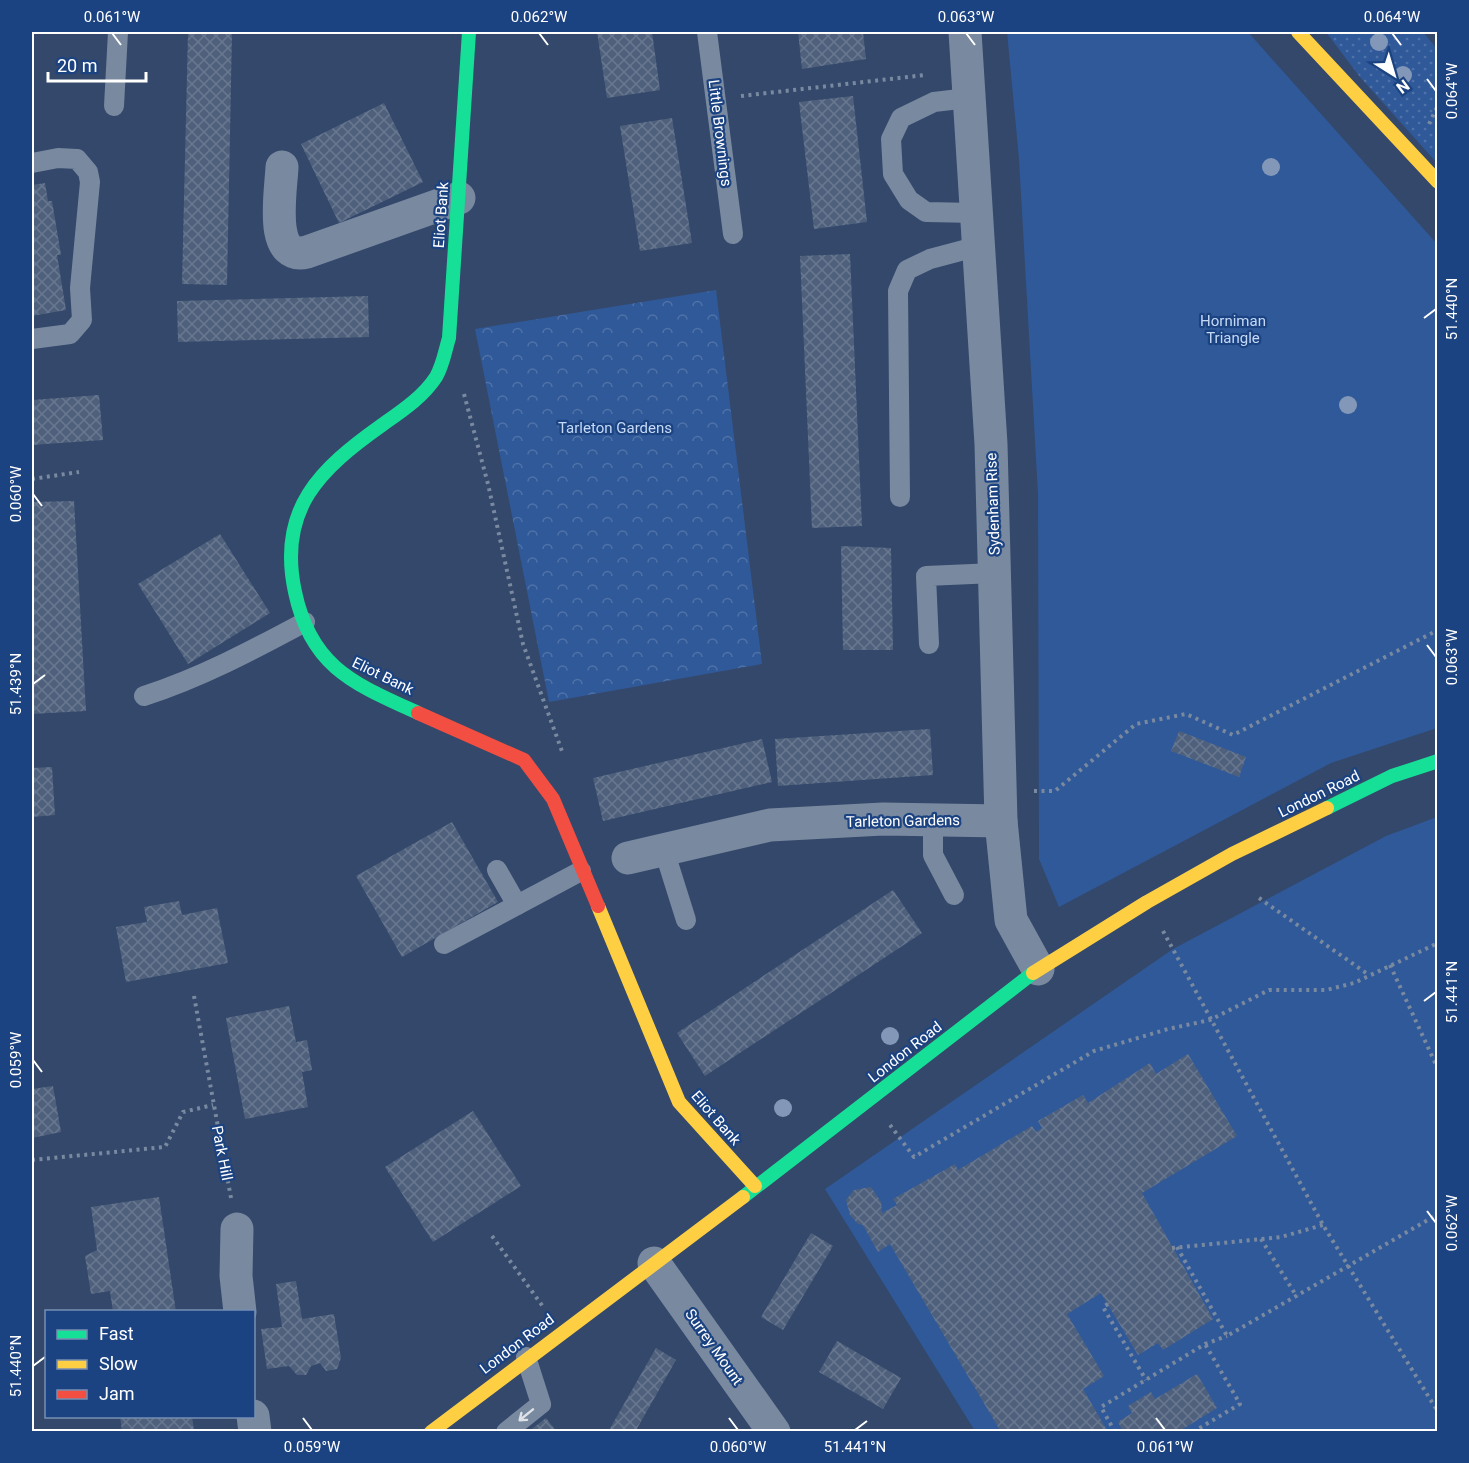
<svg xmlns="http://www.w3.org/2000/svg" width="1469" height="1463" font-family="Roboto,sans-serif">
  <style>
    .grass { fill: url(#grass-dots) }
    .forest { fill: url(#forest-crowns) }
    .park { fill: #305999 }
    .building { fill: url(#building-cross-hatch) }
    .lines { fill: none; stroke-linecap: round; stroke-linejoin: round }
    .path { stroke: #7989a0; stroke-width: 4; stroke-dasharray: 3 4.5; stroke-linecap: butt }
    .lane { stroke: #7989a0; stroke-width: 20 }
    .street { stroke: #7989a0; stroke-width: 33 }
    .fast { stroke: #16e098; stroke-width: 14 }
    .slow { stroke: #ffcf43; stroke-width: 14 }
    .jam { stroke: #f24e42; stroke-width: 14 }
    .tree { fill: #8398b8 }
    .oneway { stroke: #dee2e7 }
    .ticks { fill: none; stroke: #fff; stroke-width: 2 }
    .labels { text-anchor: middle; stroke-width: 4.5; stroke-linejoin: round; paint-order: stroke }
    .street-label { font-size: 15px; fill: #fff; stroke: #1c4381 }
    .park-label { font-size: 15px; fill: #c5d9f7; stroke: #1c4381 }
    .neatline { fill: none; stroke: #fff; stroke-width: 2 }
    .ticks-label { font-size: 15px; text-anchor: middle; fill: #fff }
  </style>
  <defs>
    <pattern id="grass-dots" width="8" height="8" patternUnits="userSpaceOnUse" patternTransform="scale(1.5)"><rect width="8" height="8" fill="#305999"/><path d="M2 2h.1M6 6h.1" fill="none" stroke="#4f72a8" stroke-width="1.8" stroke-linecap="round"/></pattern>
    <pattern id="forest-crowns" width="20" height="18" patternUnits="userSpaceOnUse" patternTransform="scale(1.5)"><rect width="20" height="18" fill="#305999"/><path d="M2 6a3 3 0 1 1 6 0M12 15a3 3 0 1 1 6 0" fill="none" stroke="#4f72a8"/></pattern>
    <pattern id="building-cross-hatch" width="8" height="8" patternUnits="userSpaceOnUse" patternTransform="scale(1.5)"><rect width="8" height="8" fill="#4e607c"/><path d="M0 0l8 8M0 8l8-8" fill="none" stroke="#697890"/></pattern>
  </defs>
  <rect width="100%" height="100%" fill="#33486a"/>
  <!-- grass -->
  <path class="grass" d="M 1326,32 L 1423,32 L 1437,49 L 1437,163 L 1360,77 Z"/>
  <!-- forest -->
  <path class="forest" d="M 716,290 L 762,664 L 549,702 L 475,329 Z"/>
  <!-- park -->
  <g class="park">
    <path d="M 1007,32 L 1248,32 L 1437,244 L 1437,728 L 1331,763 L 1059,907 L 1039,859 L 1038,494 L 1019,159 Z"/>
    <path d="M 1437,817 L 1437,1431 L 975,1431 L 825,1189 L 1173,949 L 1386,836 Z"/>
  </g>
  <!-- building -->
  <g class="building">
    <path d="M 188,32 L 232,32 L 227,285 L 182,284 Z"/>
    <path d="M 597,32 L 652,32 L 660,90 L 607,98 Z"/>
    <path d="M 798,32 L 863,32 L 866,59 L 802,69 Z"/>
    <path d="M 853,96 L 867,222 L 814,229 L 799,102 Z"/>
    <path d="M 384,103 L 423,182 L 339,223 L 301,144 Z"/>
    <path d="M 672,118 L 692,243 L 640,251 L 620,126 Z"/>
    <path d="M 45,183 L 48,201 L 52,201 L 61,255 L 57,255 L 66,310 L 32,316 L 32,185 Z"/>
    <path d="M 850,254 L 862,526 L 812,528 L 800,256 Z"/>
    <path d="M 368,296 L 369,337 L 178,342 L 177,301 Z"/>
    <path d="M 99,395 L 103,440 L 32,445 L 32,400 Z"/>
    <path d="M 74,501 L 86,711 L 32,714 L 32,502 Z"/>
    <path d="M 220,534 L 270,613 L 188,664 L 138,584 Z"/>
    <path d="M 841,546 L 891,548 L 893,650 L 843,650 Z"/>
    <path d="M 930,729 L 933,775 L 778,786 L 775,739 Z"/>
    <path d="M 1179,731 L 1246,757 L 1239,777 L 1171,751 Z"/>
    <path d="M 762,739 L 772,782 L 603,821 L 593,778 Z"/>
    <path d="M 52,767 L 55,815 L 32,817 L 32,768 Z"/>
    <path d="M 452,822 L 498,902 L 402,957 L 356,876 Z"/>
    <path d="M 893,890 L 922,933 L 705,1076 L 677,1033 Z"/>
    <path d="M 179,901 L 182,915 L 217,908 L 228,963 L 126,982 L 116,927 L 147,922 L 144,907 Z"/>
    <path d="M 289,1006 L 296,1042 L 307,1040 L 312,1070 L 302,1072 L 308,1107 L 245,1119 L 226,1018 Z"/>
    <path d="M 1188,1054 L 1237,1136 L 1142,1193 L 1213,1319 L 1163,1350 L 1158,1343 L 1138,1355 L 1101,1293 L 1067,1314 L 1104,1376 L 1083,1389 L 1108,1432 L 1001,1432 L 890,1244 L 878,1252 L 863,1225 L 858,1224 L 850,1215 L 846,1200 L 854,1190 L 871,1187 L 881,1202 L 882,1213 L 897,1205 L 893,1199 L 955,1164 L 958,1170 L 1032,1126 L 1036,1132 L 1042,1128 L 1038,1121 L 1083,1095 L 1088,1103 L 1150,1063 L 1156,1074 Z"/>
    <path d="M 53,1086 L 61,1132 L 32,1138 L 32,1089 Z"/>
    <path d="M 473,1111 L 521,1186 L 433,1242 L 385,1167 Z"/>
    <path d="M 159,1197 L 176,1312 L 113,1312 L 110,1291 L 91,1294 L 85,1256 L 97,1250 L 91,1207 Z"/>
    <path d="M 811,1233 L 833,1246 L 783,1330 L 761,1317 Z"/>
    <path d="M 296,1281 L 302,1319 L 334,1314 L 341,1358 L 337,1369 L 326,1371 L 320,1363 L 311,1366 L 306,1375 L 297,1375 L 289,1366 L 267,1369 L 261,1329 L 282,1327 L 276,1284 Z"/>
    <path d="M 837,1341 L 901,1378 L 883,1409 L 819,1372 Z"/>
    <path d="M 656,1348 L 676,1360 L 635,1432 L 608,1432 Z"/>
    <path d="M 1197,1374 L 1217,1408 L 1178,1432 L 1123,1432 L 1118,1422 L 1132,1413 L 1128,1406 L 1151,1392 L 1155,1399 Z"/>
    <path d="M 120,1416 L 192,1416 L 194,1431 L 122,1432 Z"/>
    <path d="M 546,1418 L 557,1432 L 528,1432 Z"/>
  </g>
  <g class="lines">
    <!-- path -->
    <g class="path">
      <path d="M 741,96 L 925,75"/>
      <path d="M 1429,124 L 1438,105"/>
      <path d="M 464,394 L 488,484 L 523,644 L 563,754"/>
      <path d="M 32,479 L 79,472"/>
      <path d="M 1034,791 L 1055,791 L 1136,724 L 1186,714 L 1233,735 L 1438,630"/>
      <path d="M 1259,898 L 1369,975"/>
      <path d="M 1163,931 L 1323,1225 L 1438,1412"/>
      <path d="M 1390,965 L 1438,1069"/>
      <path d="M 194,996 L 231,1198"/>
      <path d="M 890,1125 L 914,1157 L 1094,1051 L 1168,1029 L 1210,1020 L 1269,990 L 1326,990 L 1354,983 L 1438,943"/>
      <path d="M 32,1160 L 165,1147 L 183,1112 L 213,1105"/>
      <path d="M 492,1236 L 544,1308"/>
      <path d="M 1261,1239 L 1297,1297"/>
      <path d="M 1177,1247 L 1227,1336 L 1438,1214"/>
      <path d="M 1172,1248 L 1281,1237 L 1323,1225"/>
      <path d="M 1108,1304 L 1103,1307 L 1146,1380"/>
      <path d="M 1115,1432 L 1101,1407 L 1205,1344 L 1227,1336"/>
      <path d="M 1193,1432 L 1240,1404 L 1205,1344"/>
    </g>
    <!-- lane -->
    <g class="lane">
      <path d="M 707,32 L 733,234"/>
      <path d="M 968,98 L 934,102 L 901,118 L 891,139 L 893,174 L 909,200 L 926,212 L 976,213"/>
      <path d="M 114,106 L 118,32"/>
      <path d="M 32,163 L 58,158 L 77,159 L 88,172 L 90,182 L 80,288 L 82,320 L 70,334 L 32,339"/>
      <path d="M 900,497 L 898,291 L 907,270 L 930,259 L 979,246"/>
      <path d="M 929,644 L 926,576 L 995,573"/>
      <path d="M 144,696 C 200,678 253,650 305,622"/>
      <path d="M 933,820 L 933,855 L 954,895"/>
      <path d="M 664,850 L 686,920"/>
      <path d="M 497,870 L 517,905"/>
      <path d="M 444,944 L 581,871"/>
      <path d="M 506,1432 L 541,1404 L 526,1357"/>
    </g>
    <!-- street -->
    <g class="street">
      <path d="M 965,32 L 991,444 L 1001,821 L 1011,920 L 1038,969"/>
      <path d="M 282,167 C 281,191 268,262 307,252 L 459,198"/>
      <path d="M 628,858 L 770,825 L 883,819 L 1001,821"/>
      <path d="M 237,1229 L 236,1276 L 240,1312"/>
      <path d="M 654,1263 L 774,1432"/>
      <path d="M 253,1416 L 255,1432"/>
    </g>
    <!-- fast -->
    <g class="fast">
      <path d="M 418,713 C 355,684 311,668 295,592 C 277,509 320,469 382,425 C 402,411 423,397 436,377 C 443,365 445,351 449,338 L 469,32"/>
      <path d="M 1327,808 L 1392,776 L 1438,761"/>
      <path d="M 743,1197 L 1033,973"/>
    </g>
    <!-- slow -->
    <g class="slow">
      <path d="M 1298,32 L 1438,182"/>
      <path d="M 598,906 L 679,1102 L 755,1186"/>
      <path d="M 1033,973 L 1147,902 L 1232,854 L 1327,808"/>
      <path d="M 431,1432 L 743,1197"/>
    </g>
    <!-- jam -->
    <path class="jam" d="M 418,713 L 524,760 L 553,799 L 598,906"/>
  </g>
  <!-- trees -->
  <g class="tree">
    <circle cx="1379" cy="42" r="9"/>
    <circle cx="1403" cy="75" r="9"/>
    <circle cx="1271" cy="167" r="9"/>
    <circle cx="1348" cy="405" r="9"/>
    <circle cx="890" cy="1036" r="9"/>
    <circle cx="783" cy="1108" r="9"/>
  </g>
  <!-- one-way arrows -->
  <defs><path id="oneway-shaft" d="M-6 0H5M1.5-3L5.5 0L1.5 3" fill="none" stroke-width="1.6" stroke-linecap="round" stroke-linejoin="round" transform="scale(1.5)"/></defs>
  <use class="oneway" href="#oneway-shaft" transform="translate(526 1415) rotate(141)"/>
  <!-- ticks -->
  <path class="ticks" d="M 112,33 L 121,45M 539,33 L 548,45M 966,33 L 975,45M 1392,33 L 1401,45M 1427,79 L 1436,91M 1424,318 L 1436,309M 33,494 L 42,506M 1427,645 L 1436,657M 33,684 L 45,675M 1424,1001 L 1436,992M 33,1060 L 42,1072M 1427,1211 L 1436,1223M 33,1366 L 45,1357M 303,1418 L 312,1430M 729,1418 L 738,1430M 1156,1418 L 1165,1430M 855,1430 L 867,1421"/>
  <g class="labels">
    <!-- street labels -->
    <g class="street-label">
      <text transform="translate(720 133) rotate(83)" y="5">Little Brownings</text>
      <text transform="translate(441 215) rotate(-86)" y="5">Eliot Bank</text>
      <text transform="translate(993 504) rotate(-92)" y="5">Sydenham Rise</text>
      <text transform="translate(383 676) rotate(26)" y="5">Eliot Bank</text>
      <text transform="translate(1319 794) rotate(-26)" y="5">London Road</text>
      <text transform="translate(903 821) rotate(-1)" y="5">Tarleton Gardens</text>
      <text transform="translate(905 1052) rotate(-38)" y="5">London Road</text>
      <text transform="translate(716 1118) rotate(49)" y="5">Eliot Bank</text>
      <text transform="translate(222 1153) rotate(79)" y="5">Park Hill</text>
      <text transform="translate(517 1344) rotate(-37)" y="5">London Road</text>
      <text transform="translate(714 1347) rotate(55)" y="5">Surrey Mount</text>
    </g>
    <!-- park labels -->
    <g class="park-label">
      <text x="1233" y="326">Horniman<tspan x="1233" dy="17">Triangle</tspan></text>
      <text x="615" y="433">Tarleton Gardens</text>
    </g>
  </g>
  <!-- border -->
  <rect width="1469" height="1463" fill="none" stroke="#1c4381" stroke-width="66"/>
  <!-- legend -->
  <rect x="45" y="1310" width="210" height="108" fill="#1c4381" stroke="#778eb3" stroke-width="1.5"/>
  <rect x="57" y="1330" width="30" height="9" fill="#16e098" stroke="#778eb3" stroke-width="1.5"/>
  <text x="99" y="1340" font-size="18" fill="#ffffff">Fast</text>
  <rect x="57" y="1360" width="30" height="9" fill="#ffcf43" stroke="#778eb3" stroke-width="1.5"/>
  <text x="99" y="1370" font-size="18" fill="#ffffff">Slow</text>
  <rect x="57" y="1390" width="30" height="9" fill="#f24e42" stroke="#778eb3" stroke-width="1.5"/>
  <text x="99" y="1400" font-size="18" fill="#ffffff">Jam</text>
  <!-- north arrow -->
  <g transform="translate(1394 75) rotate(143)" stroke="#1c4381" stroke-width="4.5" paint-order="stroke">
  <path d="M0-4.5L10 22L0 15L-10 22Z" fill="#ffffff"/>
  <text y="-9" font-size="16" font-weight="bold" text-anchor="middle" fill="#ffffff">N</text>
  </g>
  <!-- scale -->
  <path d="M48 72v9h98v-9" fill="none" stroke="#ffffff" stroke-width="3"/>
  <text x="57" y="72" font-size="18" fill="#ffffff" stroke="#1c4381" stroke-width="4.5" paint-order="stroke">20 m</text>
  <rect x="33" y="33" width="1403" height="1397" class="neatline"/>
  <g class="ticks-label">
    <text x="112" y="22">0.061°W</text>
    <text x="539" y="22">0.062°W</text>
    <text x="966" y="22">0.063°W</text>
    <text x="1392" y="22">0.064°W</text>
    <text transform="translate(1452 91) rotate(-90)" y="5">0.064°W</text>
    <text transform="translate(1452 309) rotate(-90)" y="5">51.440°N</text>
    <text transform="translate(16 494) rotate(-90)" y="5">0.060°W</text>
    <text transform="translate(1452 657) rotate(-90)" y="5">0.063°W</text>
    <text transform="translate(16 684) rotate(-90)" y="5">51.439°N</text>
    <text transform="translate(1452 992) rotate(-90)" y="5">51.441°N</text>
    <text transform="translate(16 1060) rotate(-90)" y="5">0.059°W</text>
    <text transform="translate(1452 1223) rotate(-90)" y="5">0.062°W</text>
    <text transform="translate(16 1366) rotate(-90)" y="5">51.440°N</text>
    <text x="312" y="1452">0.059°W</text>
    <text x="738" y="1452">0.060°W</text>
    <text x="855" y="1452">51.441°N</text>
    <text x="1165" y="1452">0.061°W</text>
  </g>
</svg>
